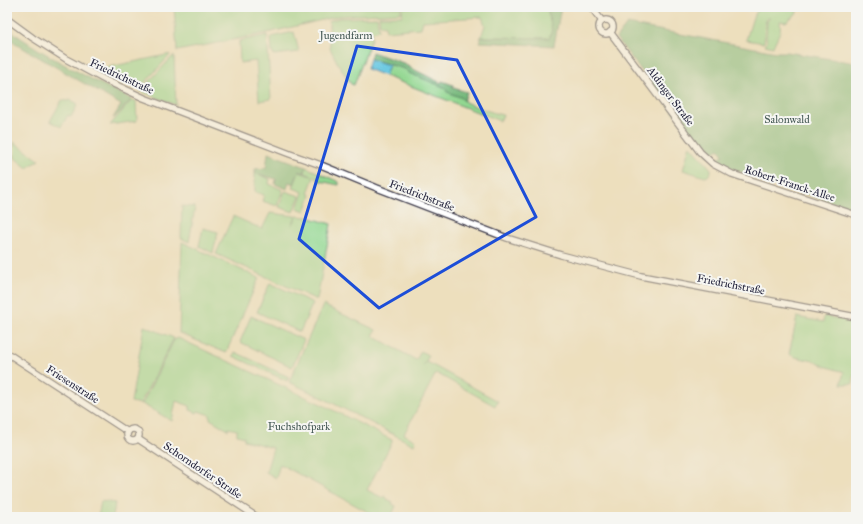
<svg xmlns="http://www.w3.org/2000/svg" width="863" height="524" font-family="'IM FELL Great Primer',serif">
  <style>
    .green { fill: #92d790; stroke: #5a7c66 }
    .forest { fill: #75b87a; stroke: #4c6d5a }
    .water { fill: #63c6e1; stroke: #42748e }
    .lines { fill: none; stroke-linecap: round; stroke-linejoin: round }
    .major-casing { stroke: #403e4e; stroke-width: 8 }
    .major { stroke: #fff; stroke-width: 5.5 }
    .marked { fill: none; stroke: #1d4ed8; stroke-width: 3; stroke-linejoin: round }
    .labels { text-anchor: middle; stroke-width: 4; stroke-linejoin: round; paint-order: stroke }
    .park-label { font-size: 11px; fill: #445854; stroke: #f6f6f2 }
    .street-label { font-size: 11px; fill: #22223b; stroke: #f6f6f2 }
  </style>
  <rect width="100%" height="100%" fill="#f6f6f2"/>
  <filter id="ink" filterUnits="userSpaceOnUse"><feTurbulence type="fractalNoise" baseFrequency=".025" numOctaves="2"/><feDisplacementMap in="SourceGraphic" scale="8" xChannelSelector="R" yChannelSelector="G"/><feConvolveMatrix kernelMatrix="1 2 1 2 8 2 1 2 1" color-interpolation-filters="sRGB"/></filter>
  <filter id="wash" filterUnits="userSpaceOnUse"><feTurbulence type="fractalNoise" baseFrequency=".012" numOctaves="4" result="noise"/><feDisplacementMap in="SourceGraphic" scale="16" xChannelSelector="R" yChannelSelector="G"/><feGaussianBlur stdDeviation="0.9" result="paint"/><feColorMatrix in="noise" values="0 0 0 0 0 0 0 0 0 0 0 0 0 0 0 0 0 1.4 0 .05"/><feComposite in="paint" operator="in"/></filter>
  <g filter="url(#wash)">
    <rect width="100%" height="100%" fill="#eddfbd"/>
    <!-- green -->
    <g class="green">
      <path d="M 174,7 L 401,7 L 401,13 L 339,16 L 267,33 L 177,51 Z"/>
      <path d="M 403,7 L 547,7 L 552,30 L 549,38 L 481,37 L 485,25 L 482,17 L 423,21 L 421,28 L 386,31 L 385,26 L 380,25 L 379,16 L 402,16 Z"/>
      <path d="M 760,7 L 788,7 L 797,8 L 797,13 L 786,22 L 780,21 C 782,33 777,36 773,47 L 765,45 L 767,42 L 766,36 L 767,21 L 770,18 L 767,18 L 765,24 L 764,43 L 746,40 L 753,17 Z"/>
      <path d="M 377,17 L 379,30 L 372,32 L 371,36 L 372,37 L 354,85 L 351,84 L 337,62 L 330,48 L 329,21 L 339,18 Z"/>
      <path d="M 294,32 L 299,52 L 274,55 L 272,53 L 271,37 Z"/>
      <path d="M 267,35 L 271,99 L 259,101 L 256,61 L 240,63 L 239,41 Z"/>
      <path d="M 171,54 L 140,88 L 103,72 L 104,68 Z"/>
      <path d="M 174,55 L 176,105 L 140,91 Z"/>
      <path d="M 390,64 L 405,69 L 409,73 L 444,87 C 449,95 457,93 462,98 C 463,99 463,100 464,101 C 466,104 497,114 503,115 L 500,121 L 385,76 L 389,65 Z"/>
      <path d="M 62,100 L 67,101 L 71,100 L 78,104 L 71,117 L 68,115 L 61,127 L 50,121 Z"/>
      <path d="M 132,100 L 136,101 L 137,121 L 110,125 Z"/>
      <path d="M 14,142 L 39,160 L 27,168 L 15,158 Z"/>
      <path d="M 690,145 L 711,169 L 711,172 L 708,176 L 705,177 L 683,170 Z"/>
      <path d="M 306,167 L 339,182 L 339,185 L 320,181 L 315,177 L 305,173 Z"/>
      <path d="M 299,172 L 314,177 L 308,193 L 311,195 L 305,211 L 297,208 L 303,192 L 293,188 Z"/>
      <path d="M 255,173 L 270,179 L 269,184 L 283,190 L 277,206 L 262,201 L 264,195 L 255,192 Z"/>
      <path d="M 285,191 L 300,196 L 293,212 L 279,207 Z"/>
      <path d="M 182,206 L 195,207 L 189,242 L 181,238 Z"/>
      <path d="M 270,213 L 296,216 L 292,226 L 297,216 L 307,217 L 331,224 L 317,300 L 216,254 L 233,216 L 262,229 Z"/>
      <path d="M 203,228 L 218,232 L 213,253 L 199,246 Z"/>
      <path d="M 182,242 L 259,278 L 226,353 L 179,333 Z"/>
      <path d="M 270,283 L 313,303 L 300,332 L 257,312 Z"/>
      <path d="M 323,305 L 376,330 L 373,336 L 416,360 L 421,351 L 429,356 L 423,366 L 427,362 L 498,401 L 495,406 L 436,373 L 404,434 L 416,441 L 414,445 L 319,396 L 289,382 Z"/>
      <path d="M 251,316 L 304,340 L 292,367 L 240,342 Z"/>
      <path d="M 824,316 L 856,322 L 856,375 L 854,375 L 853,384 L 841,384 L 844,372 L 824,366 L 818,362 L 795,357 L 789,354 L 797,317 L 823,322 Z"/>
      <path d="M 144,326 L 174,338 L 140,404 L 131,402 Z"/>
      <path d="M 178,338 L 325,406 L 392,440 L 392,442 L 367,490 L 383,498 L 384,496 L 387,498 L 387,499 L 393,502 L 392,504 L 396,506 L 391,517 L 377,517 L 280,464 L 276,478 L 266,472 L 273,448 L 244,440 L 244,437 L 237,435 L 237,430 L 228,428 L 228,430 L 210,419 L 210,415 L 198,411 L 197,413 L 190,410 L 190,406 L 176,401 L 172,421 L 142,404 L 174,340 Z"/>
      <path d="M 235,352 L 289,377 L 287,381 L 233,356 Z"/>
      <path d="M 101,501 L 115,503 L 113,517 L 98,517 Z"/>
    </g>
    <!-- forest -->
    <g class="forest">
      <path d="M 547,7 L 561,7 L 554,46 L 479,42 L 481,37 L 549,38 L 552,30 Z"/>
      <path d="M 627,24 L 776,52 L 787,52 L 856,63 L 856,210 L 767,182 L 751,175 L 736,171 L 715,161 L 723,155 L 719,149 L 708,156 L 616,38 Z"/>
      <path d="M 7,28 C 46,57 89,78 132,99 L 115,117 L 113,118 L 121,105 L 21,47 L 7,38 Z"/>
      <path d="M 372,52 L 406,64 L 407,66 L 441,83 L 442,81 L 453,85 L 453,88 L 467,92 L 464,101 L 462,98 L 447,92 L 444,87 L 409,73 L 405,69 L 370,59 Z"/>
      <path d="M 268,153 L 306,167 L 304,173 L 299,171 L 294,184 L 289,182 L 287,189 L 275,184 L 276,179 L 255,173 L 255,169 L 266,168 Z"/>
    </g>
    <!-- water -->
    <path class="water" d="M 370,59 L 389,65 L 385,76 L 367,69 Z"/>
  </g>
  <g filter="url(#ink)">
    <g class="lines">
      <defs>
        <g id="major">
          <path d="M 591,7 L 602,21"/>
          <path d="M 7,19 L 33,38 L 66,59 L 105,80 L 144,98 L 290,154 L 321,165 L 377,188 L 507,238 L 561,255 L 641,276 L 856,317"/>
          <circle cx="606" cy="27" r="7"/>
          <path d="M 610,32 L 700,152 L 713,164 L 732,174 L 856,215"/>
          <path d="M 7,353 L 128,432"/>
          <circle cx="133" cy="435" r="6"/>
          <path d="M 138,439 L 257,517"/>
        </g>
      </defs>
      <!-- major casing -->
      <use href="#major" class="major-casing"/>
      <!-- major -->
      <use href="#major" class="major"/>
    </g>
  </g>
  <!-- marked area -->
  <path d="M0 0H863V524H0ZM 357,46 L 457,60 L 536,217 L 379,308 L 299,239 Z" fill="#eddfbd" fill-opacity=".55" fill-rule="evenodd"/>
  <path class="marked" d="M 357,46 L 457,60 L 536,217 L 379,308 L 299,239 Z"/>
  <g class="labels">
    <!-- park labels -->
    <g class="park-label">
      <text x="346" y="39">Jugendfarm</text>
      <text x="787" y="123">Salonwald</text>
      <text x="299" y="430">Fuchshofpark</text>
    </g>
    <!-- street labels -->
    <g class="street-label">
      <text transform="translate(122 76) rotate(25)" y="4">Friedrichstraße</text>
      <text transform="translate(671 96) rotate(53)" y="4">Aldinger Straße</text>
      <text transform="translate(790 183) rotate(18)" y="4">Robert-Franck-Allee</text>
      <text transform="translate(422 195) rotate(21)" y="4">Friedrichstraße</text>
      <text transform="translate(731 284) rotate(11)" y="4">Friedrichstraße</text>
      <text transform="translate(73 384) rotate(33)" y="4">Friesenstraße</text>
      <text transform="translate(203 470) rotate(34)" y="4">Schorndorfer Straße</text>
    </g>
  </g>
  <!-- margin -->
  <rect width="863" height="524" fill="none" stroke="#f6f6f2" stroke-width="24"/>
</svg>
